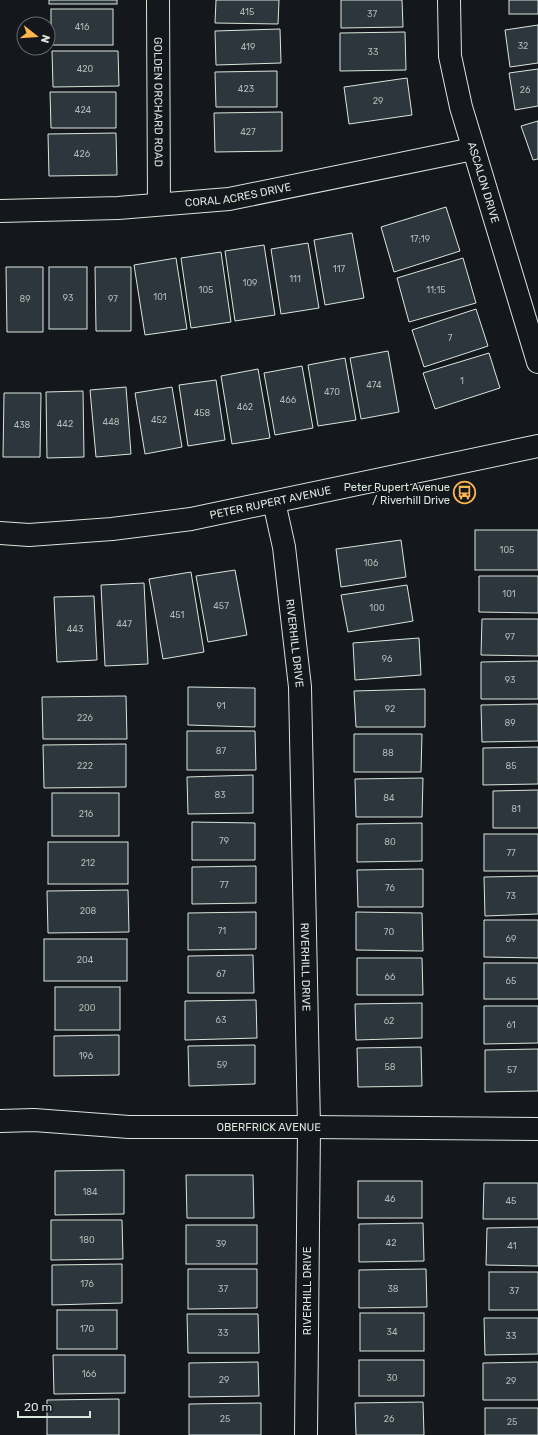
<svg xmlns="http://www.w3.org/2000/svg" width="538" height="1435" font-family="Rubik,sans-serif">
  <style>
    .building { fill: #2c363c; stroke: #d8e6dc }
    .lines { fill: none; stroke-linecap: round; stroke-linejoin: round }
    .street-casing { stroke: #d8e6dc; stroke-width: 24 }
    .secondary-casing { stroke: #d8e6dc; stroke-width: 24 }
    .street { stroke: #14181c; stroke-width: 22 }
    .secondary { stroke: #14181c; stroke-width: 22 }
    .labels { text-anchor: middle; stroke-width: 3; stroke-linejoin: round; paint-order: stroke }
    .number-label { font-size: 9px; fill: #adbab4 }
    .street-label { font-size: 11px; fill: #d8e6dc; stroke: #14181c }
    .poi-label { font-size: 11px; fill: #d8e6dc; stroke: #14181c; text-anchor: end }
  </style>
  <rect width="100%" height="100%" fill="#14181c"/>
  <!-- building -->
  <g class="building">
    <rect x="49" y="0" width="68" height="4"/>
    <path d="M 216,0 L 279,0 L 278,24 L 215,23 Z"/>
    <path d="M 341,0 L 402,0 L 403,27 L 341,28 Z"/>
    <rect x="509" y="0" width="29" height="14"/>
    <rect x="51" y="9" width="62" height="36"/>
    <path d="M 538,25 L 538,63 L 510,67 L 505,30 Z"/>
    <path d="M 280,29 L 281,63 L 216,65 L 215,31 Z"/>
    <path d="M 405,32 L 406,70 L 340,71 L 340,33 Z"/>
    <path d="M 52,51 L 118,51 L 119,86 L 53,87 Z"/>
    <path d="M 538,69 L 538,106 L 515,110 L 509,73 Z"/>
    <path d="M 277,71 L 277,107 L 216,107 L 215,72 Z"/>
    <path d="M 407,78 L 412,115 L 349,124 L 344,87 Z"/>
    <path d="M 50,92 L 116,92 L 116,128 L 51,128 Z"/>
    <path d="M 282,112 L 282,151 L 215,152 L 214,113 Z"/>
    <path d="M 538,121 L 538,159 L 533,160 L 521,126 Z"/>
    <path d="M 116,133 L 117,175 L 49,176 L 48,134 Z"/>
    <path d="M 446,207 L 460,251 L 394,272 L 381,227 Z"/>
    <path d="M 352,233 L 364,298 L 325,305 L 314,240 Z"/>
    <path d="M 308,243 L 319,308 L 281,314 L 271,249 Z"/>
    <path d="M 264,245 L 275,315 L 235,321 L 225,251 Z"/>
    <path d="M 221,252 L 231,322 L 191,328 L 181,258 Z"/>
    <path d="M 176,258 L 187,329 L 145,335 L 134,265 Z"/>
    <path d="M 463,258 L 476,303 L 409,322 L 397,278 Z"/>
    <path d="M 6,267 L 43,267 L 43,332 L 7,332 Z"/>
    <rect x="49" y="267" width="38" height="62"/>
    <path d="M 95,267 L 131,267 L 131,331 L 96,331 Z"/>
    <path d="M 476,309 L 488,346 L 424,367 L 412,330 Z"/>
    <path d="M 388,351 L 399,412 L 361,419 L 350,358 Z"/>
    <path d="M 489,353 L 500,388 L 435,409 L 423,373 Z"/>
    <path d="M 345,358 L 356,420 L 318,426 L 308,365 Z"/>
    <path d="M 302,366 L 313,428 L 275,435 L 264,373 Z"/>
    <path d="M 258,369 L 270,438 L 232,444 L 221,376 Z"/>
    <path d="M 216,380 L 225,440 L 188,446 L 179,385 Z"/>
    <path d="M 126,387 L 131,454 L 96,457 L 90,390 Z"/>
    <path d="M 172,387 L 182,447 L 145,454 L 135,393 Z"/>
    <path d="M 83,391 L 84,457 L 47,458 L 46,392 Z"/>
    <path d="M 4,393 L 41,393 L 40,457 L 3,457 Z"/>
    <rect x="475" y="530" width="63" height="40"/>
    <path d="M 401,540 L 406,577 L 341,587 L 336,549 Z"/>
    <path d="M 235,570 L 247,635 L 208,642 L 196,576 Z"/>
    <path d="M 191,572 L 204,652 L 163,659 L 149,579 Z"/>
    <path d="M 479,576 L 538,576 L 538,613 L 479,612 Z"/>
    <path d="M 144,583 L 148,664 L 105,666 L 101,585 Z"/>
    <path d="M 407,585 L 413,621 L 348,632 L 341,595 Z"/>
    <path d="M 94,596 L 97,660 L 57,662 L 54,597 Z"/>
    <path d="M 482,619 L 538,619 L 538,656 L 481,655 Z"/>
    <path d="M 419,638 L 421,675 L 355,680 L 353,643 Z"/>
    <path d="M 538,661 L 538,699 L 481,699 L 481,662 Z"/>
    <path d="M 188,687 L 255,688 L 255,727 L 188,725 Z"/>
    <path d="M 425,689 L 425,727 L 356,727 L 354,691 Z"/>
    <path d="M 126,696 L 127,739 L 43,739 L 42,697 Z"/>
    <path d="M 538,704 L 538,741 L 482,742 L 481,705 Z"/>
    <path d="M 187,731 L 255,731 L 256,770 L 187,770 Z"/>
    <path d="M 354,734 L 422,734 L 421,772 L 354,772 Z"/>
    <path d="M 126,744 L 126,787 L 44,788 L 43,745 Z"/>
    <path d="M 538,747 L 538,784 L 483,785 L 483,748 Z"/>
    <path d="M 253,775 L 253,813 L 188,814 L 187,777 Z"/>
    <path d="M 423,778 L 422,817 L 356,817 L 355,779 Z"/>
    <path d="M 538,790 L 538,828 L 493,828 L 493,791 Z"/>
    <rect x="52" y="793" width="67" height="43"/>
    <path d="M 192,822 L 255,823 L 255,860 L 192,860 Z"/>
    <path d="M 422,823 L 422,861 L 357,862 L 357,824 Z"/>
    <rect x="484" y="834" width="54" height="37"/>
    <rect x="48" y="842" width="80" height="42"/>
    <path d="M 256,866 L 256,903 L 192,904 L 192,867 Z"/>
    <path d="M 423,869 L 423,907 L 358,907 L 357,870 Z"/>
    <path d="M 538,876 L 538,914 L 485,916 L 484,877 Z"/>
    <path d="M 128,890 L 129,932 L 48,933 L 47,891 Z"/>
    <path d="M 256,912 L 256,949 L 188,950 L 188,913 Z"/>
    <path d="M 356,912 L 422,913 L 423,951 L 356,950 Z"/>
    <path d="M 484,920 L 538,920 L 538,958 L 484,957 Z"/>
    <rect x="44" y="939" width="83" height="42"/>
    <path d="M 253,955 L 254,993 L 188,993 L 188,956 Z"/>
    <path d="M 357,958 L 422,958 L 423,995 L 357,995 Z"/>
    <rect x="484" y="963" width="54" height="36"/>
    <rect x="55" y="987" width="65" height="43"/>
    <path d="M 256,1000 L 257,1038 L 185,1040 L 185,1001 Z"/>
    <path d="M 422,1003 L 422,1038 L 356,1040 L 355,1004 Z"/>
    <path d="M 484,1006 L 538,1006 L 538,1043 L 484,1044 Z"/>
    <path d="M 119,1035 L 119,1075 L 54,1076 L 54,1036 Z"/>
    <path d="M 255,1045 L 255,1084 L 189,1086 L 188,1046 Z"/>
    <path d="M 421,1047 L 422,1086 L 358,1087 L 357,1048 Z"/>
    <path d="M 538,1049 L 538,1091 L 485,1092 L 485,1050 Z"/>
    <path d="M 124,1170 L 124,1214 L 55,1215 L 55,1171 Z"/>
    <path d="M 186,1175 L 253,1175 L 254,1218 L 187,1218 Z"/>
    <rect x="358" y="1181" width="64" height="37"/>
    <path d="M 484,1183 L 538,1183 L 538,1219 L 483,1219 Z"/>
    <path d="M 51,1220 L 122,1220 L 123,1259 L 51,1260 Z"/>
    <path d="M 423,1223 L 424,1261 L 359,1262 L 359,1224 Z"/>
    <rect x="186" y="1225" width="71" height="39"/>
    <path d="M 538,1227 L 538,1266 L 486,1265 L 487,1228 Z"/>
    <path d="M 122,1264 L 122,1303 L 52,1305 L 52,1265 Z"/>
    <path d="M 188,1269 L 257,1269 L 257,1308 L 188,1309 Z"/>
    <path d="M 426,1269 L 427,1307 L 359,1308 L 359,1270 Z"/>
    <rect x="489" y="1272" width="49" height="38"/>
    <rect x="57" y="1310" width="60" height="39"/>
    <rect x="360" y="1313" width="64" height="38"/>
    <path d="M 187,1314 L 258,1314 L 259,1353 L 188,1353 Z"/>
    <path d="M 484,1318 L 538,1318 L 538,1354 L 485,1355 Z"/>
    <path d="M 53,1355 L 125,1355 L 125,1393 L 54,1394 Z"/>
    <rect x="359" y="1360" width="65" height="36"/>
    <path d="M 258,1362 L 259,1396 L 189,1397 L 189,1363 Z"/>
    <path d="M 538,1362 L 538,1400 L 483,1400 L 483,1363 Z"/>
    <path d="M 119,1399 L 119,1435 L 47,1435 L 47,1400 Z"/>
    <path d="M 423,1402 L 424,1435 L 356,1435 L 355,1403 Z"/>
    <path d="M 261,1403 L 261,1435 L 189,1435 L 189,1404 Z"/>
    <rect x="485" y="1408" width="53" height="27"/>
  </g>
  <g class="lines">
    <defs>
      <g id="street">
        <path id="s1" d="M 158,0 L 159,204"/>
        <path id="s2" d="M 449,0 L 450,56 L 461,107 L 538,362"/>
        <path id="s3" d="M 0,211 L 118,208 L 229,199 L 473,149"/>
        <path id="s4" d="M 274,502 L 284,547 L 300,687 L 309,1127 L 306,1435"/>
        <path id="s5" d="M 0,1121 L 34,1120 L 129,1127 L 309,1127 L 538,1129"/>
      </g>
      <g id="secondary">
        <path id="s6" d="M 0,533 L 29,535 L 112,529 L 191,519 L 538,446"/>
      </g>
    </defs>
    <!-- street casing -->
    <use href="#street" class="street-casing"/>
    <!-- secondary casing -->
    <use href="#secondary" class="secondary-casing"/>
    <!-- street -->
    <use href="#street" class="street"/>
    <!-- secondary -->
    <use href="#secondary" class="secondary"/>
  </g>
  <!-- icons -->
  <defs>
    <symbol id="bus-ring" viewBox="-11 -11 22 22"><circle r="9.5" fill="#14181c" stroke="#ffb74d" stroke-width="1.5"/><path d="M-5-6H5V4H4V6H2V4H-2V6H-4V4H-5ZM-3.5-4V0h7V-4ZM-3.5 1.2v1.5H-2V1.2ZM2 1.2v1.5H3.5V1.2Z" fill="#ffb74d"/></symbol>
  </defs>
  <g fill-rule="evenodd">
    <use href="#bus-ring" x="452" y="480" width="25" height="25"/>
  </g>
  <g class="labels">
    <!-- number labels -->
    <g class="number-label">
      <text x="247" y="15">415</text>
      <text x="372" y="17">37</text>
      <text x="82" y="30">416</text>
      <text x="523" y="49">32</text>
      <text x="248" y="50">419</text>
      <text x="373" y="55">33</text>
      <text x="85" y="72">420</text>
      <text x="246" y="92">423</text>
      <text x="525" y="93">26</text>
      <text x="378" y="104">29</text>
      <text x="83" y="113">424</text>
      <text x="248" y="135">427</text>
      <text x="82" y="157">426</text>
      <text x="420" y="242">17;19</text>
      <text x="339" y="272">117</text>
      <text x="295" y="282">111</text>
      <text x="250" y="286">109</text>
      <text x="206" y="293">105</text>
      <text x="436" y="293">11;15</text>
      <text x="160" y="300">101</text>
      <text x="68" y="301">93</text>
      <text x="25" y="302">89</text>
      <text x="113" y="302">97</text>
      <text x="450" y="341">7</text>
      <text x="462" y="384">1</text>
      <text x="374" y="388">474</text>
      <text x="332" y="395">470</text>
      <text x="288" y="403">466</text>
      <text x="245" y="410">462</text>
      <text x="202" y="416">458</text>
      <text x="159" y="423">452</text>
      <text x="111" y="425">448</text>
      <text x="65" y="427">442</text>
      <text x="22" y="428">438</text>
      <text x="507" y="553">105</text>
      <text x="371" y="566">106</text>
      <text x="509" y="597">101</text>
      <text x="221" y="609">457</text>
      <text x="377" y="611">100</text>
      <text x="177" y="618">451</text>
      <text x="124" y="627">447</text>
      <text x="75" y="632">443</text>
      <text x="510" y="640">97</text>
      <text x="387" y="662">96</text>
      <text x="510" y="683">93</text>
      <text x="221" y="709">91</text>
      <text x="390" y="712">92</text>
      <text x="85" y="721">226</text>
      <text x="510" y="726">89</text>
      <text x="221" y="754">87</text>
      <text x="388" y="756">88</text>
      <text x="85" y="769">222</text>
      <text x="511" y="769">85</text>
      <text x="220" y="798">83</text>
      <text x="389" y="801">84</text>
      <text x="516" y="812">81</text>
      <text x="86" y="817">216</text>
      <text x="224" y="844">79</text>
      <text x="390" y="845">80</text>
      <text x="511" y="856">77</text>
      <text x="88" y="866">212</text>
      <text x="224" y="888">77</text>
      <text x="390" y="891">76</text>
      <text x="511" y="899">73</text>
      <text x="88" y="914">208</text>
      <text x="222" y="934">71</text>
      <text x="389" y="935">70</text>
      <text x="511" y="942">69</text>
      <text x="85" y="963">204</text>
      <text x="221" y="977">67</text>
      <text x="390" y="980">66</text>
      <text x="511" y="984">65</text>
      <text x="87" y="1011">200</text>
      <text x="221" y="1023">63</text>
      <text x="389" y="1024">62</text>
      <text x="511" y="1028">61</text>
      <text x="86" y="1059">196</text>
      <text x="222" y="1068">59</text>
      <text x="390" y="1070">58</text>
      <text x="512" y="1073">57</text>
      <text x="90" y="1195">184</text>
      <text x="390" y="1202">46</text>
      <text x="511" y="1204">45</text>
      <text x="87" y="1243">180</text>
      <text x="391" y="1246">42</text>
      <text x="221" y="1247">39</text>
      <text x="512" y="1249">41</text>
      <text x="87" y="1287">176</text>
      <text x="223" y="1292">37</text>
      <text x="393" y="1292">38</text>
      <text x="514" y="1294">37</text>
      <text x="87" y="1332">170</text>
      <text x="392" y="1335">34</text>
      <text x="223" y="1336">33</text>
      <text x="511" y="1339">33</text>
      <text x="89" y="1377">166</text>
      <text x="392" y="1381">30</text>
      <text x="224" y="1383">29</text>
      <text x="511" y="1384">29</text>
      <text x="225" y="1422">25</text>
      <text x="389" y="1422">26</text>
      <text x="512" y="1425">25</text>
    </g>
    <!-- street labels -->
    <g class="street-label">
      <text dy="4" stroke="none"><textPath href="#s1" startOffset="102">GOLDEN ORCHARD ROAD</textPath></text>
      <text dy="4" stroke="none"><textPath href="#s2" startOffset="187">ASCALON DRIVE</textPath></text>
      <text dy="4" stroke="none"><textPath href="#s3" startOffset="239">CORAL ACRES DRIVE</textPath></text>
      <text dy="4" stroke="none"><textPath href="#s6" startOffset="273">PETER RUPERT AVENUE</textPath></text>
      <text dy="4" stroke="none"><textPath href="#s4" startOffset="143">RIVERHILL DRIVE</textPath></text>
      <text dy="4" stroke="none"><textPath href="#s4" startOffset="467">RIVERHILL DRIVE</textPath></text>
      <text dy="4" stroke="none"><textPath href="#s5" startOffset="269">OBERFRICK AVENUE</textPath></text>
      <text transform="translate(307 1291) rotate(-90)" y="4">RIVERHILL DRIVE</text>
    </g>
    <!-- poi labels -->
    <g class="poi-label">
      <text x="450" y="491">Peter Rupert Avenue<tspan x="450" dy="13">/ Riverhill Drive</tspan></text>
    </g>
  </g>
  <!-- north arrow -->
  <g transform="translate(36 36) rotate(107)"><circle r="19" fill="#14181c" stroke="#626a69"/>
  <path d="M0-3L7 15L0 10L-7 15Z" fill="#ffb74d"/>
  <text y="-6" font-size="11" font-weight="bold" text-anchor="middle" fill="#d8e6dc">N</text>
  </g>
  <!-- scale -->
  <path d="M18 1411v6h72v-6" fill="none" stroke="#d8e6dc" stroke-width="2"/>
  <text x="24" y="1411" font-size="12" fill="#d8e6dc" stroke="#14181c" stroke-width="3" paint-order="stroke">20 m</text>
</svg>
